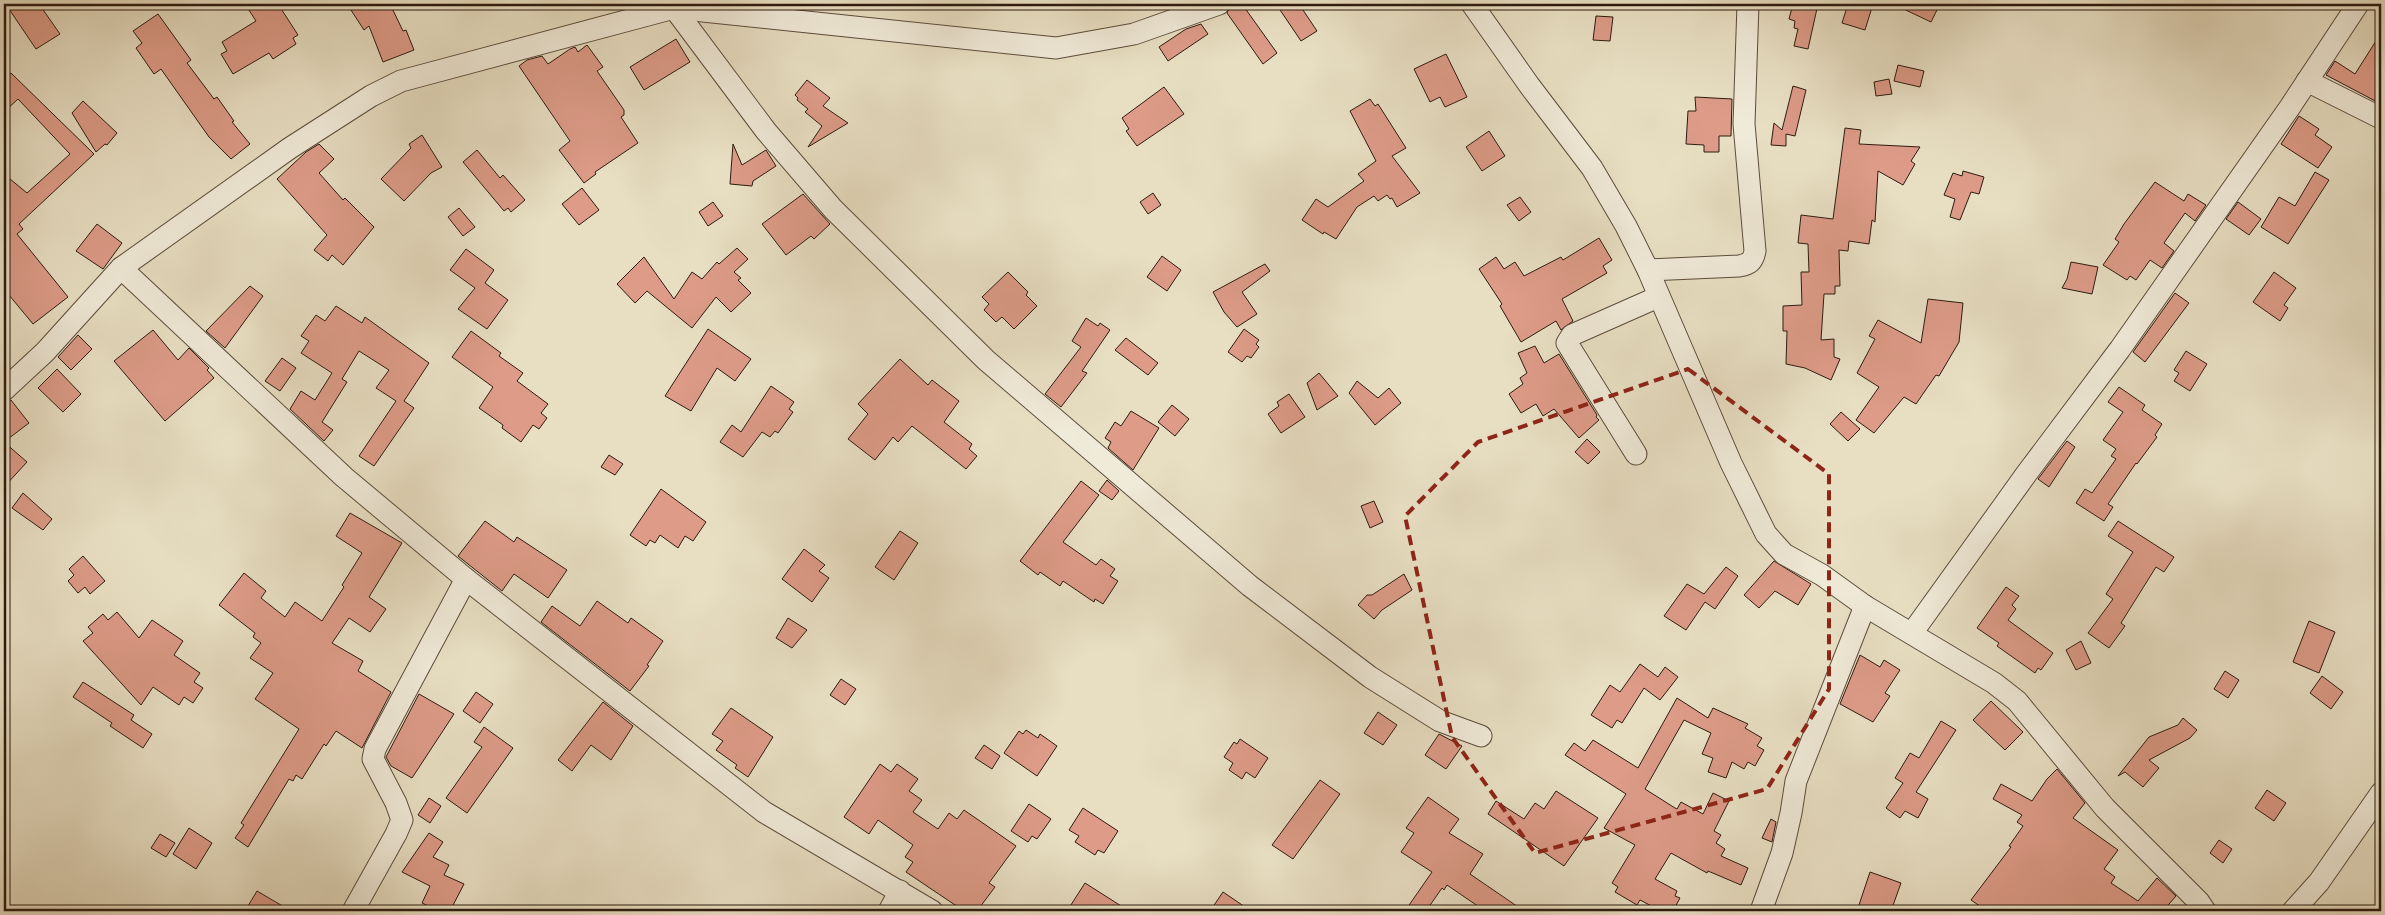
<svg xmlns="http://www.w3.org/2000/svg" width="2385" height="915" font-family="'IM FELL Great Primer',serif">
  <style>
    .building { fill: #dd9b88; stroke: #2d1b0f }
    .lines { fill: none; stroke-linecap: round; stroke-linejoin: round }
    .street-casing { stroke: #5c4c3c; stroke-width: 23 }
    .street { stroke: #f0ead8; stroke-width: 21 }
    .marked { fill: none; stroke: #8f2418; stroke-width: 4; stroke-dasharray: 10 6; stroke-linejoin: round }
  </style>
  <rect width="100%" height="100%" fill="#e8dfc3"/>
  <filter id="stains"><feTurbulence type="fractalNoise" baseFrequency=".004" numOctaves="4"/><feColorMatrix values="0 0 0 0 .2 0 0 0 0 .09 0 0 0 0 .02 0 0 0 .5 -.17"/></filter>
  <radialGradient id="worn" r=".72"><stop offset=".6" stop-color="#630" stop-opacity="0"/><stop offset="1" stop-color="#630" stop-opacity=".3"/></radialGradient>
  <!-- building -->
  <g class="building">
    <path d="M 17,4 L 39,4 L 60,34 L 36,49 L 9,9 Z"/>
    <path d="M 245,4 L 278,4 L 298,35 L 293,38 L 296,44 L 273,59 L 269,53 L 233,74 L 221,54 L 227,51 L 222,42 L 256,21 Z"/>
    <path d="M 347,4 L 390,4 L 403,31 L 406,30 L 414,50 L 383,62 L 369,26 L 364,30 Z"/>
    <path d="M 1231,4 L 1242,4 L 1277,53 L 1263,64 L 1227,13 Z"/>
    <path d="M 1276,4 L 1299,4 L 1317,31 L 1301,41 Z"/>
    <path d="M 1793,4 L 1818,4 L 1808,49 L 1794,46 L 1798,29 L 1794,28 L 1795,21 L 1789,19 Z"/>
    <path d="M 1848,4 L 1873,4 L 1865,30 L 1842,23 Z"/>
    <path d="M 1893,4 L 1940,4 L 1931,22 Z"/>
    <path d="M 158,14 L 191,60 L 187,63 L 214,99 L 217,97 L 234,121 L 232,122 L 250,144 L 231,159 L 209,137 L 161,69 L 154,74 L 136,48 L 142,43 L 133,31 Z"/>
    <path d="M 1596,16 L 1613,17 L 1610,41 L 1593,40 Z"/>
    <path d="M 1201,24 L 1208,34 L 1168,61 L 1159,47 L 1186,29 Z"/>
    <path d="M 2381,33 L 2381,104 L 2326,75 L 2335,61 L 2355,74 Z"/>
    <path d="M 676,39 L 690,62 L 644,90 L 630,67 Z"/>
    <path d="M 587,45 L 603,67 L 597,71 L 624,110 L 624,115 L 621,117 L 638,143 L 595,172 L 596,174 L 584,183 L 559,150 L 570,141 L 519,66 L 527,60 L 542,56 L 548,64 L 570,49 L 575,47 L 578,52 Z"/>
    <path d="M 1446,54 L 1467,97 L 1445,107 L 1440,97 L 1430,102 L 1414,69 Z"/>
    <path d="M 1898,65 L 1924,71 L 1920,87 L 1894,81 Z"/>
    <path d="M 11,73 L 94,154 L 19,224 L 23,229 L 17,234 L 68,297 L 33,324 L 4,289 L 4,174 L 27,193 L 70,154 L 18,99 L 4,112 L 4,93 L 8,88 L 4,83 L 4,80 Z"/>
    <path d="M 1889,79 L 1892,94 L 1876,96 L 1874,82 Z"/>
    <path d="M 807,80 L 830,98 L 823,106 L 848,123 L 808,147 L 822,126 L 805,112 L 808,109 L 797,100 L 798,98 L 795,95 Z"/>
    <path d="M 1793,86 L 1806,90 L 1795,136 L 1786,134 L 1786,146 L 1771,145 L 1774,123 L 1782,130 Z"/>
    <path d="M 1164,87 L 1184,114 L 1137,146 L 1126,131 L 1129,129 L 1122,118 Z"/>
    <path d="M 1695,97 L 1732,99 L 1731,136 L 1719,136 L 1719,152 L 1704,152 L 1704,145 L 1686,144 L 1688,111 L 1696,111 Z"/>
    <path d="M 1370,99 L 1375,106 L 1378,104 L 1406,148 L 1392,156 L 1420,193 L 1397,207 L 1392,198 L 1390,199 L 1387,195 L 1378,201 L 1374,196 L 1357,207 L 1336,239 L 1324,232 L 1323,234 L 1302,220 L 1316,199 L 1328,207 L 1364,181 L 1358,174 L 1376,161 L 1350,111 Z"/>
    <path d="M 83,101 L 117,133 L 107,145 L 105,144 L 96,152 L 72,113 Z"/>
    <path d="M 2299,116 L 2319,129 L 2315,135 L 2332,147 L 2318,168 L 2281,144 Z"/>
    <path d="M 1845,128 L 1861,130 L 1859,144 L 1920,147 L 1911,161 L 1915,164 L 1903,185 L 1878,171 L 1875,222 L 1872,220 L 1869,244 L 1849,241 L 1848,251 L 1839,250 L 1840,286 L 1835,286 L 1835,294 L 1824,294 L 1821,340 L 1834,339 L 1834,357 L 1840,359 L 1831,380 L 1805,368 L 1786,364 L 1787,331 L 1783,331 L 1783,306 L 1802,305 L 1801,272 L 1809,272 L 1808,244 L 1798,243 L 1801,215 L 1833,219 Z"/>
    <path d="M 1489,131 L 1505,156 L 1482,171 L 1466,147 Z"/>
    <path d="M 422,135 L 442,167 L 431,173 L 404,201 L 381,179 L 411,148 L 409,144 Z"/>
    <path d="M 319,144 L 334,159 L 319,173 L 343,200 L 345,198 L 374,227 L 343,265 L 332,255 L 328,261 L 314,250 L 327,235 L 277,179 L 306,152 Z"/>
    <path d="M 733,144 L 742,165 L 766,150 L 776,166 L 753,181 L 752,186 L 730,184 Z"/>
    <path d="M 477,150 L 500,178 L 503,175 L 525,200 L 511,212 L 508,208 L 504,211 L 463,162 Z"/>
    <path d="M 1963,171 L 1984,177 L 1979,194 L 1971,192 L 1960,220 L 1950,217 L 1955,199 L 1944,195 L 1953,173 L 1962,176 Z"/>
    <path d="M 2315,172 L 2329,180 L 2288,244 L 2261,227 L 2279,197 L 2295,206 Z"/>
    <path d="M 2155,182 L 2184,201 L 2188,194 L 2206,205 L 2195,221 L 2185,213 L 2164,243 L 2174,251 L 2162,268 L 2150,260 L 2136,280 L 2130,276 L 2127,280 L 2103,265 L 2119,242 L 2115,239 L 2124,224 Z"/>
    <path d="M 582,188 L 599,210 L 579,225 L 562,204 Z"/>
    <path d="M 1153,193 L 1161,205 L 1148,214 L 1140,202 Z"/>
    <path d="M 803,194 L 830,224 L 814,239 L 811,236 L 786,255 L 762,224 Z"/>
    <path d="M 1520,197 L 1531,212 L 1519,221 L 1507,205 Z"/>
    <path d="M 713,202 L 723,216 L 708,226 L 699,212 Z"/>
    <path d="M 2238,202 L 2261,219 L 2249,235 L 2226,219 Z"/>
    <path d="M 459,208 L 475,227 L 463,236 L 448,217 Z"/>
    <path d="M 97,224 L 122,243 L 103,269 L 76,251 Z"/>
    <path d="M 1599,238 L 1612,260 L 1603,266 L 1607,273 L 1562,299 L 1573,321 L 1561,330 L 1556,321 L 1521,342 L 1500,306 L 1502,304 L 1479,269 L 1496,257 L 1504,269 L 1515,262 L 1524,276 L 1561,257 L 1563,260 Z"/>
    <path d="M 737,248 L 748,259 L 734,272 L 741,278 L 738,280 L 751,293 L 731,312 L 716,297 L 692,328 L 647,291 L 635,303 L 617,284 L 644,257 L 674,299 L 692,272 L 702,279 L 717,262 L 719,264 Z"/>
    <path d="M 466,249 L 494,270 L 485,283 L 508,300 L 487,329 L 458,309 L 475,288 L 450,270 Z"/>
    <path d="M 1162,256 L 1181,270 L 1167,291 L 1147,277 Z"/>
    <path d="M 2071,262 L 2098,267 L 2092,294 L 2062,288 L 2067,279 Z"/>
    <path d="M 1265,264 L 1270,271 L 1242,292 L 1257,314 L 1237,327 L 1224,312 L 1213,292 Z"/>
    <path d="M 1008,272 L 1028,292 L 1026,295 L 1037,306 L 1014,329 L 1002,317 L 996,322 L 984,310 L 989,304 L 982,297 Z"/>
    <path d="M 2274,272 L 2296,288 L 2284,305 L 2288,308 L 2280,321 L 2253,302 Z"/>
    <path d="M 250,286 L 263,296 L 225,348 L 206,331 Z"/>
    <path d="M 2175,293 L 2189,303 L 2145,362 L 2133,352 Z"/>
    <path d="M 1928,299 L 1963,303 L 1959,342 L 1939,376 L 1936,375 L 1916,404 L 1904,397 L 1874,433 L 1856,420 L 1879,387 L 1857,373 L 1875,339 L 1869,336 L 1878,320 L 1921,343 Z"/>
    <path d="M 336,306 L 362,323 L 365,317 L 429,363 L 404,401 L 414,408 L 374,466 L 359,456 L 396,401 L 376,388 L 389,370 L 359,351 L 342,379 L 347,382 L 322,422 L 333,430 L 324,441 L 290,409 L 301,391 L 315,400 L 332,373 L 301,353 L 309,341 L 301,336 L 316,315 L 325,321 Z"/>
    <path d="M 1086,318 L 1098,326 L 1100,323 L 1110,330 L 1082,371 L 1087,373 L 1061,407 L 1045,394 L 1081,347 L 1072,341 Z"/>
    <path d="M 708,329 L 751,359 L 735,381 L 717,368 L 691,411 L 665,396 Z"/>
    <path d="M 1244,329 L 1259,340 L 1256,344 L 1259,347 L 1251,358 L 1247,356 L 1242,362 L 1228,352 Z"/>
    <path d="M 153,330 L 178,360 L 189,348 L 209,368 L 207,370 L 214,378 L 165,421 L 114,361 Z"/>
    <path d="M 471,331 L 501,353 L 499,356 L 523,373 L 517,381 L 548,404 L 541,413 L 547,418 L 539,429 L 533,425 L 521,442 L 502,428 L 503,425 L 479,408 L 493,387 L 452,357 Z"/>
    <path d="M 78,335 L 92,349 L 71,370 L 58,357 Z"/>
    <path d="M 1126,338 L 1158,363 L 1148,375 L 1115,350 Z"/>
    <path d="M 1535,346 L 1544,363 L 1559,354 L 1597,415 L 1596,417 L 1599,420 L 1579,438 L 1554,409 L 1543,416 L 1536,404 L 1521,413 L 1509,394 L 1523,384 L 1520,378 L 1527,373 L 1518,353 Z"/>
    <path d="M 2186,351 L 2207,364 L 2190,391 L 2174,381 L 2179,373 L 2174,370 Z"/>
    <path d="M 282,358 L 296,368 L 280,391 L 265,381 Z"/>
    <path d="M 900,359 L 928,385 L 932,380 L 959,401 L 944,422 L 972,444 L 969,449 L 977,456 L 966,469 L 912,426 L 898,442 L 893,437 L 875,460 L 848,439 L 868,414 L 858,404 Z"/>
    <path d="M 57,369 L 81,394 L 63,412 L 38,388 Z"/>
    <path d="M 1319,373 L 1338,396 L 1317,410 L 1307,383 Z"/>
    <path d="M 1357,381 L 1378,398 L 1389,388 L 1401,403 L 1375,425 L 1349,393 Z"/>
    <path d="M 771,386 L 794,402 L 789,409 L 793,412 L 778,433 L 775,431 L 770,437 L 762,432 L 743,457 L 720,442 L 732,425 L 741,432 Z"/>
    <path d="M 2119,387 L 2145,405 L 2142,410 L 2162,424 L 2155,435 L 2157,437 L 2137,464 L 2136,463 L 2108,504 L 2113,507 L 2104,521 L 2076,503 L 2085,489 L 2092,493 L 2116,459 L 2111,456 L 2116,449 L 2103,440 L 2123,412 L 2108,402 Z"/>
    <path d="M 1289,394 L 1305,417 L 1281,433 L 1268,414 L 1279,406 L 1277,402 Z"/>
    <path d="M 11,400 L 29,423 L 4,442 L 27,462 L 4,487 L 4,402 Z"/>
    <path d="M 1172,405 L 1189,419 L 1175,436 L 1158,422 Z"/>
    <path d="M 1131,411 L 1159,428 L 1133,470 L 1108,448 L 1111,442 L 1105,438 L 1115,422 L 1121,426 Z"/>
    <path d="M 1841,412 L 1860,429 L 1848,441 L 1830,424 Z"/>
    <path d="M 1587,439 L 1600,452 L 1588,464 L 1575,452 Z"/>
    <path d="M 2067,441 L 2075,447 L 2049,487 L 2038,479 Z"/>
    <path d="M 609,455 L 623,464 L 615,475 L 601,467 Z"/>
    <path d="M 1107,480 L 1119,491 L 1112,500 L 1099,491 Z"/>
    <path d="M 1081,481 L 1099,495 L 1063,542 L 1096,565 L 1101,559 L 1115,569 L 1110,576 L 1118,581 L 1103,604 L 1095,599 L 1094,602 L 1063,581 L 1060,586 L 1040,572 L 1038,575 L 1020,561 Z"/>
    <path d="M 661,489 L 706,522 L 693,541 L 685,536 L 678,548 L 660,535 L 655,543 L 650,540 L 646,546 L 630,535 Z"/>
    <path d="M 23,493 L 52,519 L 43,530 L 12,508 Z"/>
    <path d="M 1374,501 L 1383,522 L 1370,528 L 1361,506 Z"/>
    <path d="M 350,513 L 402,543 L 369,597 L 386,609 L 370,632 L 349,618 L 332,643 L 363,661 L 358,671 L 391,692 L 362,748 L 336,731 L 326,746 L 324,744 L 302,779 L 296,775 L 293,781 L 289,779 L 248,847 L 235,838 L 244,825 L 241,823 L 299,729 L 255,699 L 273,673 L 250,658 L 261,643 L 253,637 L 255,633 L 219,605 L 244,573 L 266,591 L 261,598 L 285,617 L 295,602 L 322,621 L 344,587 L 342,585 L 362,553 L 336,536 Z"/>
    <path d="M 485,521 L 514,542 L 517,537 L 567,570 L 548,598 L 514,574 L 502,591 L 458,556 Z"/>
    <path d="M 2118,521 L 2174,557 L 2164,572 L 2156,567 L 2121,623 L 2125,626 L 2109,648 L 2088,633 L 2113,599 L 2106,594 L 2133,552 L 2108,536 Z"/>
    <path d="M 900,531 L 918,543 L 894,580 L 875,567 Z"/>
    <path d="M 804,549 L 825,565 L 819,571 L 829,578 L 812,602 L 782,579 Z"/>
    <path d="M 83,556 L 105,581 L 90,594 L 85,587 L 78,593 L 68,581 L 74,575 L 69,569 Z"/>
    <path d="M 1774,561 L 1811,584 L 1798,605 L 1775,591 L 1759,608 L 1744,595 Z"/>
    <path d="M 1726,567 L 1738,576 L 1715,609 L 1705,602 L 1686,630 L 1664,616 L 1687,584 L 1704,594 Z"/>
    <path d="M 1404,574 L 1412,590 L 1382,610 L 1374,619 L 1358,605 L 1367,595 L 1372,595 Z"/>
    <path d="M 2006,587 L 2019,596 L 2012,605 L 2016,609 L 2008,620 L 2053,653 L 2041,670 L 2038,668 L 2035,673 L 1997,646 L 1999,643 L 1977,628 Z"/>
    <path d="M 597,601 L 628,623 L 631,618 L 663,641 L 647,665 L 649,666 L 630,691 L 541,622 L 552,606 L 580,626 Z"/>
    <path d="M 117,612 L 139,638 L 152,620 L 183,641 L 174,655 L 200,673 L 194,682 L 203,688 L 193,703 L 184,697 L 179,705 L 153,687 L 141,705 L 83,641 L 93,633 L 88,627 L 103,614 L 108,620 Z"/>
    <path d="M 788,618 L 807,630 L 792,648 L 776,638 Z"/>
    <path d="M 2309,621 L 2335,632 L 2319,673 L 2293,662 Z"/>
    <path d="M 2081,641 L 2091,663 L 2076,670 L 2066,650 Z"/>
    <path d="M 1860,655 L 1880,667 L 1884,660 L 1900,670 L 1885,693 L 1890,696 L 1873,722 L 1840,704 Z"/>
    <path d="M 1640,664 L 1658,677 L 1665,667 L 1678,677 L 1660,700 L 1644,688 L 1622,723 L 1617,720 L 1612,728 L 1591,715 L 1610,685 L 1620,692 Z"/>
    <path d="M 2225,671 L 2239,680 L 2228,698 L 2214,689 Z"/>
    <path d="M 2322,676 L 2343,692 L 2331,709 L 2310,693 Z"/>
    <path d="M 841,679 L 856,689 L 845,705 L 830,695 Z"/>
    <path d="M 83,682 L 134,715 L 131,720 L 152,734 L 143,748 L 110,726 L 112,723 L 73,697 Z"/>
    <path d="M 476,692 L 493,704 L 480,723 L 463,711 Z"/>
    <path d="M 419,694 L 454,714 L 412,778 L 391,766 L 386,757 Z"/>
    <path d="M 1677,698 L 1708,718 L 1713,708 L 1748,724 L 1745,728 L 1762,738 L 1757,746 L 1764,750 L 1755,766 L 1748,762 L 1744,769 L 1732,762 L 1726,778 L 1708,772 L 1713,758 L 1702,754 L 1711,733 L 1684,720 L 1645,789 L 1675,808 L 1677,809 L 1681,802 L 1703,814 L 1713,793 L 1729,801 L 1714,831 L 1721,835 L 1716,843 L 1725,849 L 1721,856 L 1748,868 L 1741,885 L 1708,871 L 1707,873 L 1671,853 L 1655,879 L 1677,891 L 1675,896 L 1680,898 L 1673,911 L 1661,911 L 1640,900 L 1637,905 L 1615,892 L 1618,887 L 1612,883 L 1635,845 L 1604,828 L 1626,794 L 1565,755 L 1574,743 L 1585,751 L 1593,740 L 1638,768 Z"/>
    <path d="M 1991,701 L 2023,732 L 2005,750 L 1973,720 Z"/>
    <path d="M 603,702 L 633,726 L 611,760 L 591,745 L 572,771 L 558,760 Z"/>
    <path d="M 731,708 L 773,737 L 748,777 L 735,768 L 737,765 L 716,750 L 723,741 L 712,734 Z"/>
    <path d="M 1378,712 L 1397,725 L 1383,745 L 1364,733 Z"/>
    <path d="M 2183,718 L 2197,730 L 2190,738 L 2149,760 L 2159,768 L 2143,787 L 2125,772 L 2118,776 L 2149,737 L 2178,725 Z"/>
    <path d="M 1941,721 L 1956,730 L 1916,792 L 1928,799 L 1918,818 L 1905,811 L 1900,818 L 1886,808 L 1903,783 L 1895,778 L 1910,753 L 1919,758 Z"/>
    <path d="M 484,727 L 513,748 L 467,813 L 446,798 L 482,747 L 474,742 Z"/>
    <path d="M 1026,730 L 1038,738 L 1040,734 L 1057,746 L 1037,776 L 1004,753 L 1019,731 L 1023,734 Z"/>
    <path d="M 1439,734 L 1462,746 L 1446,769 L 1425,755 Z"/>
    <path d="M 1240,739 L 1268,758 L 1255,778 L 1246,772 L 1242,779 L 1229,770 L 1233,763 L 1224,757 L 1234,742 L 1237,744 Z"/>
    <path d="M 984,745 L 1000,756 L 992,769 L 975,758 Z"/>
    <path d="M 880,764 L 891,772 L 897,764 L 918,779 L 909,791 L 922,800 L 913,812 L 938,829 L 949,813 L 957,819 L 964,810 L 1016,846 L 989,883 L 995,887 L 977,911 L 964,911 L 906,872 L 913,862 L 905,857 L 913,845 L 878,820 L 869,834 L 844,817 Z"/>
    <path d="M 2057,769 L 2085,803 L 2073,818 L 2118,850 L 2104,869 L 2115,877 L 2111,883 L 2138,901 L 2157,878 L 2176,896 L 2163,911 L 1987,911 L 1971,900 L 2011,847 L 2009,846 L 2023,826 L 2017,822 L 2022,815 L 1993,799 L 2001,784 L 2032,801 L 2047,779 Z"/>
    <path d="M 1320,780 L 1340,794 L 1293,859 L 1272,845 Z"/>
    <path d="M 2267,790 L 2286,803 L 2274,821 L 2255,808 Z"/>
    <path d="M 1556,791 L 1598,818 L 1564,866 L 1488,814 L 1496,801 L 1524,819 L 1535,803 L 1544,809 Z"/>
    <path d="M 1428,797 L 1459,819 L 1449,833 L 1483,854 L 1470,874 L 1524,911 L 1485,911 L 1447,885 L 1444,890 L 1442,888 L 1426,911 L 1405,911 L 1432,872 L 1401,852 L 1414,833 L 1406,828 Z"/>
    <path d="M 429,798 L 441,806 L 430,823 L 418,815 Z"/>
    <path d="M 1029,804 L 1051,819 L 1037,839 L 1032,836 L 1028,842 L 1011,831 Z"/>
    <path d="M 1083,808 L 1118,831 L 1104,853 L 1098,850 L 1095,855 L 1075,842 L 1079,836 L 1069,830 Z"/>
    <path d="M 1771,819 L 1776,822 L 1772,842 L 1762,838 Z"/>
    <path d="M 189,828 L 212,843 L 196,869 L 173,854 Z"/>
    <path d="M 429,833 L 443,842 L 433,857 L 449,865 L 444,875 L 464,884 L 450,911 L 439,911 L 422,903 L 430,886 L 402,872 Z"/>
    <path d="M 160,834 L 175,843 L 166,857 L 151,848 Z"/>
    <path d="M 2219,840 L 2232,849 L 2223,863 L 2210,853 Z"/>
    <path d="M 1870,872 L 1901,883 L 1891,911 L 1857,911 Z"/>
    <path d="M 1085,883 L 1129,911 L 1067,911 Z"/>
    <path d="M 257,891 L 291,911 L 245,911 Z"/>
    <path d="M 1223,892 L 1251,911 L 1210,911 Z"/>
  </g>
  <g class="lines">
    <defs>
      <g id="street">
        <path d="M 1472,4 L 1529,85 L 1592,168 L 1626,226 L 1648,270 L 1731,463 L 1766,534 L 1784,554 L 1822,575 L 1865,606 L 1994,683 L 2017,701 L 2105,808 L 2199,902 L 2205,911"/>
        <path d="M 674,8 L 766,131 L 833,209 L 986,360 L 1250,586 L 1370,677 L 1440,721 L 1481,736"/>
        <path d="M 2307,81 L 2381,118"/>
        <path d="M 121,268 L 344,477 L 466,579 L 764,812 L 932,911"/>
        <path d="M 1648,270 L 1739,266 C 1749,264 1753,262 1755,251 L 1744,124 L 1748,4"/>
        <path d="M 4,390 L 45,352 L 121,268 L 290,148 L 371,96 L 401,81 L 674,8 L 1056,48 L 1134,34 L 1219,4"/>
        <path d="M 1636,454 L 1567,343 L 1572,335 L 1658,297"/>
        <path d="M 1912,633 L 2027,473 L 2120,349 L 2290,107 L 2358,4"/>
        <path d="M 353,911 L 396,834 L 402,820 L 396,803 L 373,759 L 375,749 L 466,579"/>
        <path d="M 889,911 L 900,891"/>
        <path d="M 1761,911 L 1782,853 L 1791,813 L 1796,781 L 1865,606"/>
        <path d="M 2293,911 L 2319,882 L 2381,793"/>
      </g>
    </defs>
    <!-- street casing -->
    <use href="#street" class="street-casing"/>
    <!-- street -->
    <use href="#street" class="street"/>
  </g>
  <!-- marked area -->
  <path class="marked" d="M 1688,369 L 1829,474 L 1829,689 L 1767,789 L 1535,853 L 1452,737 L 1405,516 L 1478,442 Z"/>
  <!-- margin -->
  <rect width="2385" height="915" fill="none" stroke="#e8dfc3" stroke-width="20"/>
  <rect x="5" y="5" width="2375" height="905" fill="none" stroke="#2d1b0f" stroke-width="2.5"/>
  <rect x="10" y="10" width="2365" height="895" fill="none" stroke="#2d1b0f"/>
  <rect width="100%" height="100%" filter="url(#stains)"/>
  <rect width="100%" height="100%" fill="url(#worn)"/>
</svg>
